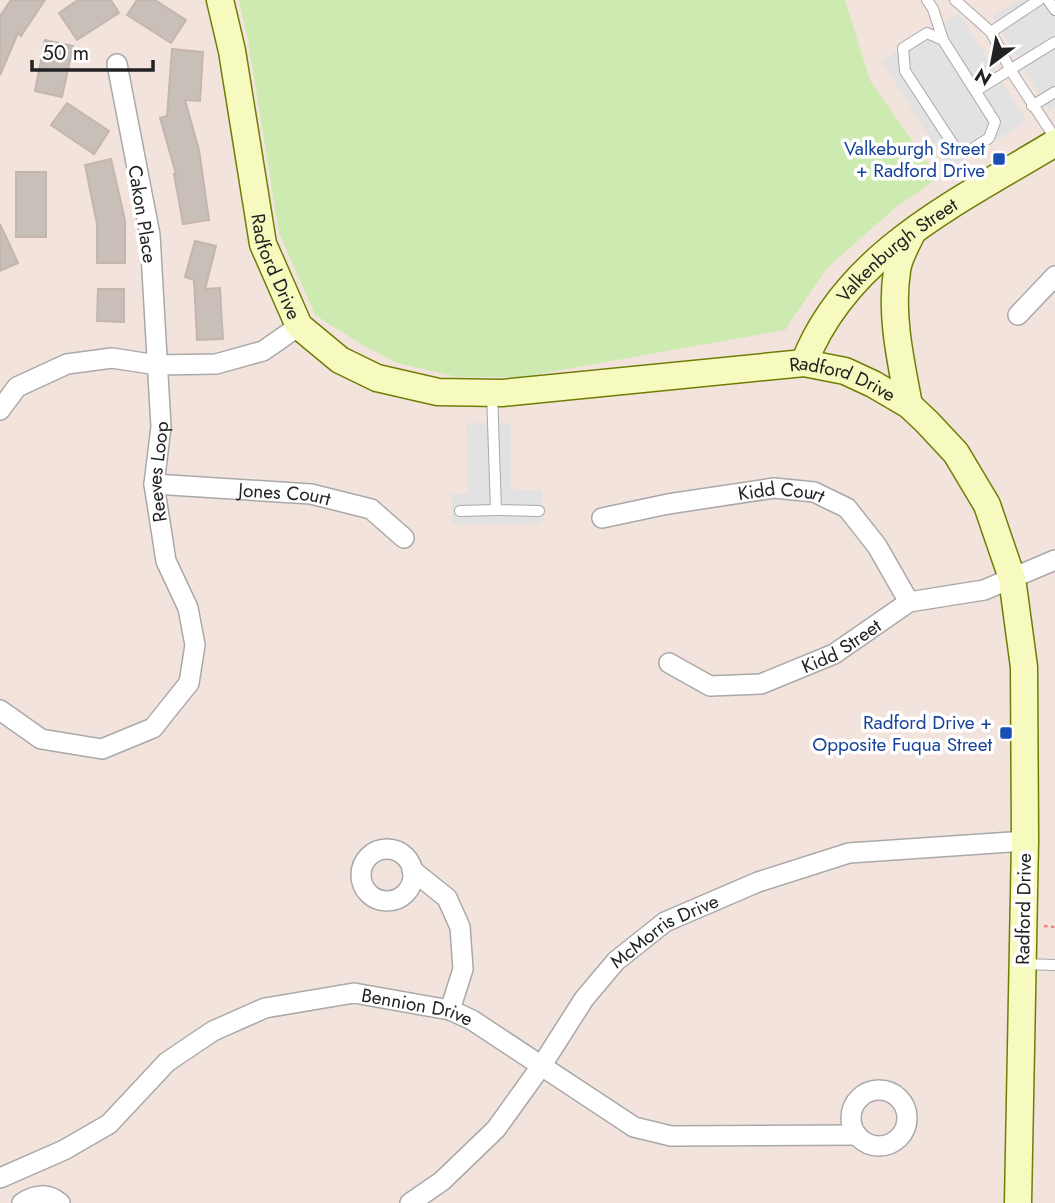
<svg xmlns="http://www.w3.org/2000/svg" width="1055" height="1203" font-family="Jost,sans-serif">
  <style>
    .military { fill: #f3e3dd }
    .grass { fill: #cdebb0 }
    .parking { fill: #e2e2e2 }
    .building { fill: #c7bfb8; stroke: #c4b6ab; stroke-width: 2 }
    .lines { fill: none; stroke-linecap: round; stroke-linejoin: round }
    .lane-casing { stroke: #a9a9a9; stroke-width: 12 }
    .street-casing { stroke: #a9a9a9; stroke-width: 22 }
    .secondary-casing { stroke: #707d05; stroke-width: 29 }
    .path { stroke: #fa8072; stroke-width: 2.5; stroke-dasharray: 3.5 3.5; stroke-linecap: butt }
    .lane { stroke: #fff; stroke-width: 10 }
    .street { stroke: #fff; stroke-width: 19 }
    .secondary { stroke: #f7fabf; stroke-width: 26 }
    .transit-dot { fill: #1a4fb4; stroke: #fff; stroke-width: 2.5 }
    .labels { text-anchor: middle; stroke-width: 7; stroke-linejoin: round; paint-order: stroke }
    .transit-label { font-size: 19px; fill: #164399; stroke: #fff; text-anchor: end }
    .street-label { font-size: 19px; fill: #222; stroke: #fff }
  </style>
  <rect width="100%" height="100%" fill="#f2efe9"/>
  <!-- military -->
  <rect class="military" x="0" y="0" width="1055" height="1203"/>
  <!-- grass -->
  <path class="grass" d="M 239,0 L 845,0 L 870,80 L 938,178 L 895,208 L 827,268 L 785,330 L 522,377 L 458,377 L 397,363 L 361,344 L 315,315 L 279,233 L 248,40 Z"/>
  <!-- parking -->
  <g class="parking">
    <path d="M 1018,0 L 1052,0 L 1055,5 L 1055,107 L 1049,111 L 992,16 Z"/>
    <path d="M 959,13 L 1027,121 L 949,169 L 882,61 Z"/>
    <path d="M 467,423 L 511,423 L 511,489 L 542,490 L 542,524 L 452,524 L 452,494 L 468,493 Z"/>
  </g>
  <!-- building -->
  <g class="building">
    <path d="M 11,0 L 45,0 L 21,36 L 18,33 L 0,75 L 0,16 Z"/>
    <path d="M 78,0 L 111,0 L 119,13 L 77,40 L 59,13 Z"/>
    <path d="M 137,0 L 155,0 L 186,20 L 171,43 L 127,15 Z"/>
    <path d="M 45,40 L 73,46 L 62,97 L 35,91 Z"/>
    <path d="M 172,49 L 203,52 L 200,101 L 185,100 L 199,150 L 209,220 L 183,224 L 174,174 L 176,174 L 160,118 L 167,116 Z"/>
    <path d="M 67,103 L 109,131 L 94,154 L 51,125 Z"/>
    <path d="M 111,159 L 125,220 L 125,263 L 97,263 L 97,224 L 85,165 Z"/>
    <rect x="16" y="172" width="30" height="65"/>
    <path d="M 0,224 L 18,263 L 0,271 Z"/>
    <path d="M 195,241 L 216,246 L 205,289 L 220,288 L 223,339 L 197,340 L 194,280 L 185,277 Z"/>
    <path d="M 98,289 L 124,289 L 124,322 L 97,321 Z"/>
  </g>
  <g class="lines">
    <defs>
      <g id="lane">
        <path d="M 927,0 L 933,9 L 943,40"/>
        <path d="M 955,0 L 991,32 L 1011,71 L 1055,138"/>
        <path d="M 1048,0 L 1055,10"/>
        <path d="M 991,32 L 1039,0"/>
        <path d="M 927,33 L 943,40 L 995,122 L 989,138 L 969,151 L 956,149 L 905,71 L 903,48 Z"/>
        <path d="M 977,90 L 1055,42"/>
        <path d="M 1032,106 L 1055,92"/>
        <path d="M 492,393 L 496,510 L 539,511"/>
        <path d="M 460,511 L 496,510"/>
        <path d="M 1024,964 L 1055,965"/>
      </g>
      <g id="street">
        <path d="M 1018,315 L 1055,276"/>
        <path d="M 0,410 L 17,387 L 67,364 L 112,358 L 157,365 L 216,364 L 263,351 L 299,326"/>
        <path id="s1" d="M 154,484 L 311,494 L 371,509 L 404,538"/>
        <path id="s2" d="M 602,518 L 668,504 L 774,488 L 814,492 L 847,508 L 877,546 L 909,602"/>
        <path id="s3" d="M 669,663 L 710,686 L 761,684 L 834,654 L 909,602 L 984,590 L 1055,560"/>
        <path id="s4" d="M 0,710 L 41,739 L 102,749 L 153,728 L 189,683 L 195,645 L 188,608 L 166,561 L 154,484 L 161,427 L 150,235 L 117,64"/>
        <circle cx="387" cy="875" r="26"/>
        <path d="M 412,870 L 447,898 L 460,927 L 463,969 L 450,1010"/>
        <circle cx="879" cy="1118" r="28"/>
        <path id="s5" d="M 0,1178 L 64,1150 L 109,1124 L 167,1062 L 213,1031 L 265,1008 L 354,993 L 450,1010 L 472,1020 L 634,1127 L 671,1136 L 857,1135"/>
        <path d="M 22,1203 C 35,1194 48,1193 60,1203"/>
        <path id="s6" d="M 410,1203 L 442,1181 L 496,1129 L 542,1065 L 584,999 L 616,961 L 665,922 L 758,882 L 849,853 L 1025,841"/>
      </g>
      <g id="secondary">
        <path id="s7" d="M 220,0 L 232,51 L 263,244 L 299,326 L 340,360 L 377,378 L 438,392 L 502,393 L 804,363 L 845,371 L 873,384 L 909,405 L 927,422 L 956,453 L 987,505 L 1012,578 L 1024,667 L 1025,841 L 1018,1203"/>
        <path id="s8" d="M 804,363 C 847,252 960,201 1055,143"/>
        <path d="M 909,405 C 901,362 890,315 897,271 C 898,259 906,246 911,235"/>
      </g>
    </defs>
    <!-- lane casing -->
    <use href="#lane" class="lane-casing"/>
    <!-- street casing -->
    <use href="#street" class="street-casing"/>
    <!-- secondary casing -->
    <use href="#secondary" class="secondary-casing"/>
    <!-- path -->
    <path class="path" d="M 1044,926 L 1055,927"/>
    <!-- lane -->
    <use href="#lane" class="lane"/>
    <!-- street -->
    <use href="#street" class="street"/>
    <!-- secondary -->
    <use href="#secondary" class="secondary"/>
  </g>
  <!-- markers -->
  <g class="transit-dot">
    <rect x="992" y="152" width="14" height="14" rx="3.5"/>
    <rect x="999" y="726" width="14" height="14" rx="3.5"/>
  </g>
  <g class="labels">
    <!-- transit labels -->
    <g class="transit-label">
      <text x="985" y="155">Valkeburgh Street<tspan x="985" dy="22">+ Radford Drive</tspan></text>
      <text x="992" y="729">Radford Drive +<tspan x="992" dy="22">Opposite Fuqua Street</tspan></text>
    </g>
    <!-- street labels -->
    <g class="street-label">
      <text transform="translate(143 214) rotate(81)" y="7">Cakon Place</text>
      <text dy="7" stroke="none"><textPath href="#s8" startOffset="149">Valkenburgh Street</textPath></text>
      <text dy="7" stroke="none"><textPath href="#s7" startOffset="273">Radford Drive</textPath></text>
      <text dy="7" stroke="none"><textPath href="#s7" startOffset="903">Radford Drive</textPath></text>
      <text dy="7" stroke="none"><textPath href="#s4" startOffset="443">Reeves Loop</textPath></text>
      <text dy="7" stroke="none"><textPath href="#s1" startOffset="131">Jones Court</textPath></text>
      <text dy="7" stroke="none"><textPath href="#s2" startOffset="182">Kidd Court</textPath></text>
      <text dy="7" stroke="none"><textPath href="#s3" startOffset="187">Kidd Street</textPath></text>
      <text transform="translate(1023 909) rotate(-89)" y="7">Radford Drive</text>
      <text dy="7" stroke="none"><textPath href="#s6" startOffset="378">McMorris Drive</textPath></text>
      <text dy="7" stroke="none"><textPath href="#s5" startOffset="474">Bennion Drive</textPath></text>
    </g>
  </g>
  <!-- north arrow -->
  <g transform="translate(992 63) rotate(212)" stroke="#ffffff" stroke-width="5" paint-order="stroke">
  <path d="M0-5L12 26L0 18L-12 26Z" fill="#222222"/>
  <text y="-10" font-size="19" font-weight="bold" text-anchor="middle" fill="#222222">N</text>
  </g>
  <!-- scale -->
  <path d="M32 60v10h121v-10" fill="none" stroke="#222222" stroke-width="3.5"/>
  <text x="42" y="60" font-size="21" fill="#222222" stroke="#ffffff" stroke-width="5" paint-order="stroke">50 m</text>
</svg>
